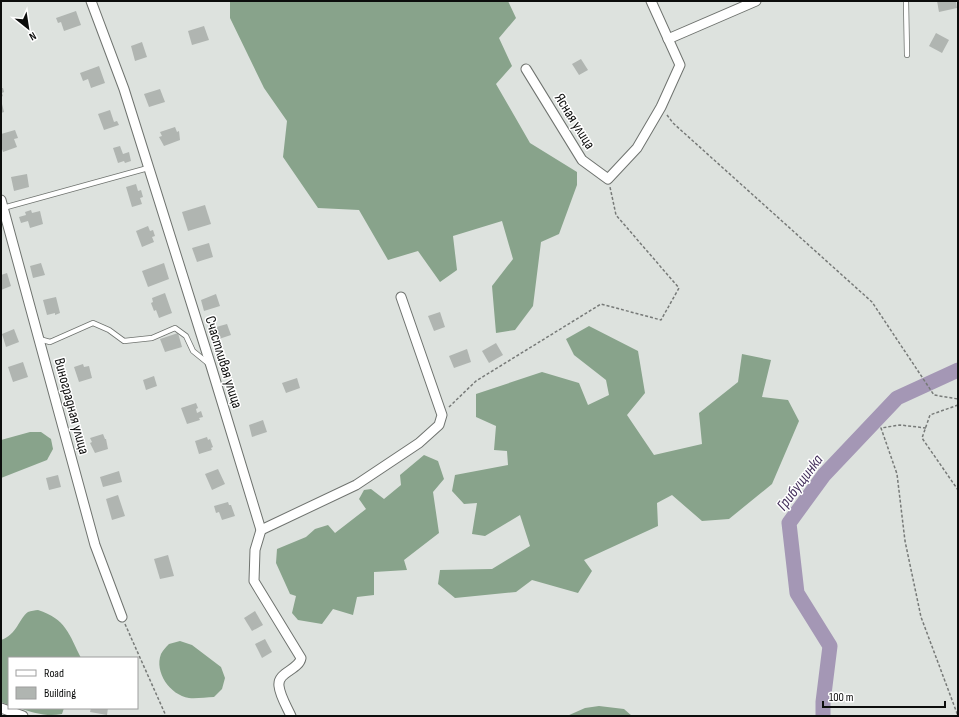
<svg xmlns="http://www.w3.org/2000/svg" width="959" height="717" font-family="'Sofia Sans Condensed',sans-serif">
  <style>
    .forest { fill: #88a38b }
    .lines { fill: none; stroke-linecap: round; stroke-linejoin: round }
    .river { stroke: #a497b5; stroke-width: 15 }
    .building { fill: #b0b5b1 }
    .service-casing { stroke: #6f736f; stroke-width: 6 }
    .minor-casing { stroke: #6f736f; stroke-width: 11 }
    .path { stroke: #777a78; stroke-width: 1.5; stroke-dasharray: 3 2; stroke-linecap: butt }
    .service { stroke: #fff; stroke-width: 4.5 }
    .minor { stroke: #fff; stroke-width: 9 }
    .labels { text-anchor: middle; stroke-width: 3; stroke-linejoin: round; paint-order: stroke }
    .street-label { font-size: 15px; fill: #0c0d0c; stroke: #fff }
    .water-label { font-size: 16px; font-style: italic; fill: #46325d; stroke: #fff }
  </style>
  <rect width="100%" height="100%" fill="#dde2de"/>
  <!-- forest -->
  <g class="forest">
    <path d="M 230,1 L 508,1 L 516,18 L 499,38 L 512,66 L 496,84 L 530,143 L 577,172 L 577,185 L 559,234 L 541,242 L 533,306 L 515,330 L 496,333 L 492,286 L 513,259 L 502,221 L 453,236 L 457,270 L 440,282 L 418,251 L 388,260 L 359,210 L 318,208 L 283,157 L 287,121 L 264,88 L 230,18 Z"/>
    <path d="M 589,326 L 638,351 L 645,393 L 627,415 L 654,455 L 702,444 L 699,413 L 738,382 L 742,354 L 771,360 L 762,397 L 788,400 L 799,421 L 772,484 L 729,519 L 702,521 L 672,495 L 657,503 L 658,526 L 584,560 L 592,571 L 578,593 L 532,580 L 516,592 L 455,598 L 438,584 L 440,570 L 492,569 L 530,546 L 520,515 L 485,536 L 472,534 L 477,503 L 464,504 L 452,491 L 455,475 L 508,465 L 507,451 L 494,450 L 496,426 L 476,417 L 476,394 L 542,372 L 579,383 L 588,405 L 609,395 L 606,380 L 574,355 L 566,339 Z"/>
    <path d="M 30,432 L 41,432 L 51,439 L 53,449 L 47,460 L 1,478 L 1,440 Z"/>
    <path d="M 424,455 L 438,461 L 444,479 L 433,492 L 439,533 L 404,560 L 407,570 L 374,572 L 374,595 L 357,597 L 353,615 L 333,609 L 322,624 L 298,620 L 292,613 L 296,596 L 290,594 L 276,563 L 277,549 L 306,537 L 315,529 L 328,525 L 335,533 L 366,509 L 359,499 L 364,490 L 371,489 L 384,499 L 401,485 L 400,475 Z"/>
    <path d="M 38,610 C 66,619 69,634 81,658 L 9,658 L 9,705 L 1,702 L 1,640 C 17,635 19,618 28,612 C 31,611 35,610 38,610 Z"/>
    <path d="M 180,641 L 192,645 L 221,667 L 225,678 L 222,689 L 214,697 C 206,697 196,699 189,698 C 170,695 154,672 161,654 C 163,650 166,647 169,644 Z"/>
    <path d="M 599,706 L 624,709 L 632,716 L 567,716 L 585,708 Z"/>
    <path d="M 19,708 L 64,708 L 62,714 C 47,717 34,713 19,708 Z"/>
  </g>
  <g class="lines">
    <!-- river -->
    <path class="river" d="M 823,716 L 823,702 L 830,646 L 797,593 L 789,523 L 824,475 L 897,398 L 958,370"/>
  </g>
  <!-- building -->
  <g class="building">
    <path d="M 937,1 L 956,1 L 957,8 L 939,12 Z"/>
    <path d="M 76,11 L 81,25 L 64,31 L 61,22 L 58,23 L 56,18 Z"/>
    <path d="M 204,26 L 209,40 L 192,45 L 188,31 Z"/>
    <path d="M 936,33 L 949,40 L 942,53 L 929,46 Z"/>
    <path d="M 142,42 L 147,57 L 135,61 L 131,46 Z"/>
    <path d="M 581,59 L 588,70 L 579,75 L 572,64 Z"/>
    <path d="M 99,66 L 105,83 L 91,88 L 88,79 L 83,81 L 80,73 Z"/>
    <path d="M 1,88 L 3,88 L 4,92 L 2,93 L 3,96 L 1,97 Z"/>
    <path d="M 160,89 L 165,102 L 149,107 L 144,94 Z"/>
    <path d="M 1,100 L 4,112 L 1,113 Z"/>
    <path d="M 110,110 L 114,122 L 117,121 L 119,125 L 104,130 L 98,114 Z"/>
    <path d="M 175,127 L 177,132 L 179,131 L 180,140 L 164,146 L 159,137 L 162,136 L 160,132 Z"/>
    <path d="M 15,130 L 18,138 L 14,139 L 17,147 L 3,152 L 1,146 L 1,134 Z"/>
    <path d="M 120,146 L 123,154 L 129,152 L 131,161 L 125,163 L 124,161 L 118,163 L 113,148 Z"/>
    <path d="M 27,174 L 29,187 L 14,191 L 11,177 Z"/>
    <path d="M 136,184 L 138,191 L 141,190 L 143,197 L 140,198 L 142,204 L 132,207 L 126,187 Z"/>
    <path d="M 205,205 L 211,224 L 188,231 L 182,212 Z"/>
    <path d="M 31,210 L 32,213 L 40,211 L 43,224 L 30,228 L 28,221 L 21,223 L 19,217 L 26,215 L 25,212 Z"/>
    <path d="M 148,226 L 150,231 L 153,230 L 155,236 L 152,237 L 154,242 L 142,247 L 136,231 Z"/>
    <path d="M 209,243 L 213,257 L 197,262 L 192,248 Z"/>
    <path d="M 41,263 L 45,275 L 33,278 L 30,266 Z"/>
    <path d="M 164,263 L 169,279 L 148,287 L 142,271 Z"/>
    <path d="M 7,273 L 11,286 L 1,290 L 1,275 Z"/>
    <path d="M 165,293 L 172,313 L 159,318 L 156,310 L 154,311 L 151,303 L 153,302 L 152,298 Z"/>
    <path d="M 216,294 L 220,306 L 204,311 L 201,300 Z"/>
    <path d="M 56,297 L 60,313 L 55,315 L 55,313 L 47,315 L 43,300 Z"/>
    <path d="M 440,312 L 445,327 L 434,331 L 428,316 Z"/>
    <path d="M 227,324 L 231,335 L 213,341 L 209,329 Z"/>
    <path d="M 14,329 L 19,342 L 6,347 L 2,334 Z"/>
    <path d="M 178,333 L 182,347 L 165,352 L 160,339 Z"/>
    <path d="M 496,343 L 503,355 L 489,363 L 482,351 Z"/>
    <path d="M 467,349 L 471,362 L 454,368 L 449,356 Z"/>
    <path d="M 23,362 L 28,377 L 13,382 L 8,367 Z"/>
    <path d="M 83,364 L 84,367 L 89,366 L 92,378 L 79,382 L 74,367 Z"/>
    <path d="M 154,376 L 157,386 L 146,390 L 143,380 Z"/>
    <path d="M 297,378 L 300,388 L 286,393 L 282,383 Z"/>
    <path d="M 196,403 L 198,408 L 196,409 L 197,413 L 201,411 L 203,417 L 199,418 L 200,420 L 187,424 L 181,408 Z"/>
    <path d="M 263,420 L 267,432 L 252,437 L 249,425 Z"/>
    <path d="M 103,434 L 105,439 L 106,439 L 108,449 L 95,453 L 90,443 L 92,442 L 90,438 Z"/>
    <path d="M 207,437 L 208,440 L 210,439 L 213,447 L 211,448 L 212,450 L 199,454 L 195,441 Z"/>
    <path d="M 218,469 L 225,484 L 212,490 L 205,474 Z"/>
    <path d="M 119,471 L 122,482 L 103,487 L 100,477 Z"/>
    <path d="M 58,475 L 61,487 L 49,490 L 46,478 Z"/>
    <path d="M 118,495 L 125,516 L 112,520 L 106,499 Z"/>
    <path d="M 228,502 L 229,505 L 231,505 L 235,516 L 222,520 L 219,512 L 216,513 L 214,506 Z"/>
    <path d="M 168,555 L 174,576 L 160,579 L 154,559 Z"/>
    <path d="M 255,611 L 263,625 L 252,631 L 244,618 Z"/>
    <path d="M 265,639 L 272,652 L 262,658 L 255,644 Z"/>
    <path d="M 91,708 L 108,708 L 107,715 L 90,712 Z"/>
  </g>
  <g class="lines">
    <defs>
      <g id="service">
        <path d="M 906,1 L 907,55"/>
        <path d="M 3,208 L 148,168"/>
        <path d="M 39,339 L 50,342 L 93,323 L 109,330 L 124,341 L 152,338 L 175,328 L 186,336 L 193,351 L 209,364"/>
      </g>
      <g id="minor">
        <path d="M 91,1 L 124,89 L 211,366 L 261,530 L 255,550 L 254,581 L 301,658 C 299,670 277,672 279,686 C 280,696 287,707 291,716"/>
        <path d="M 668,39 L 756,1"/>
        <path d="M 526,69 L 582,160 L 608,179 L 637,148 L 661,107 L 680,65 L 651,1"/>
        <path d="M 1,200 L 95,545 L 122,617"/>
        <path d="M 261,530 L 356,485 L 419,443 L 439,425 L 442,415 L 401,297"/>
        <path d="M 1,708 L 23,716"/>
      </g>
    </defs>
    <!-- service casing -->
    <use href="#service" class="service-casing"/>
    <!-- minor casing -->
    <use href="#minor" class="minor-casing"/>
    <!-- path -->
    <g class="path">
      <path d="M 667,115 L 673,123 L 872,302 L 934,395 L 958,399"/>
      <path d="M 958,405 L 930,415 L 922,438 L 958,490"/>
      <path d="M 449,407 L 476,381 L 601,304 L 661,320 L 679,288 L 616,215 L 610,187"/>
      <path d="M 926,428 L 900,425 L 881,428 L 897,474 L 905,541 L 921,617 L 958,716"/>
      <path d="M 125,624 L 166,716"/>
    </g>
    <!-- service -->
    <use href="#service" class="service"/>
    <!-- minor -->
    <use href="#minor" class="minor"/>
  </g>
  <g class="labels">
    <!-- street labels -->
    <g class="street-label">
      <text transform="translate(575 121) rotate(58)" y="5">Ясная улица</text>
      <text transform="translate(224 362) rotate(73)" y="5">Счастливая улица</text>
      <text transform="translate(72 406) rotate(75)" y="5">Виноградная улица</text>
    </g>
    <!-- water labels -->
    <g class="water-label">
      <text transform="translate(799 482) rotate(-53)" y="6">Грибущинка</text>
    </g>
  </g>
  <!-- border -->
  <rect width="959" height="717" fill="none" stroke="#0c0d0c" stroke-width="4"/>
  <!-- legend -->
  <rect x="8" y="657" width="130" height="52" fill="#ffffff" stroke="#9e9e9e"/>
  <rect x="16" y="670" width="20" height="6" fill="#ffffff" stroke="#9e9e9e"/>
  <text x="44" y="677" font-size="12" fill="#0c0d0c">Road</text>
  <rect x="16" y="687" width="20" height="12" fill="#b0b5b1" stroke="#9e9e9e"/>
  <text x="44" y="697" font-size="12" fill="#0c0d0c">Building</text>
  <!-- north arrow -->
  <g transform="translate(28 28) rotate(150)" stroke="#ffffff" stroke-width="3" paint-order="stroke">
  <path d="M0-3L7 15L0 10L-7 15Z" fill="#0c0d0c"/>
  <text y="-6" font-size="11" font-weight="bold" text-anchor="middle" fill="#0c0d0c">N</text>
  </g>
  <!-- scale -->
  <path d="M823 701v6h122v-6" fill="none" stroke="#0c0d0c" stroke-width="2"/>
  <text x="829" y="701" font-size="12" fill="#0c0d0c" stroke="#ffffff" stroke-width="3" paint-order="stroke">100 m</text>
</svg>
